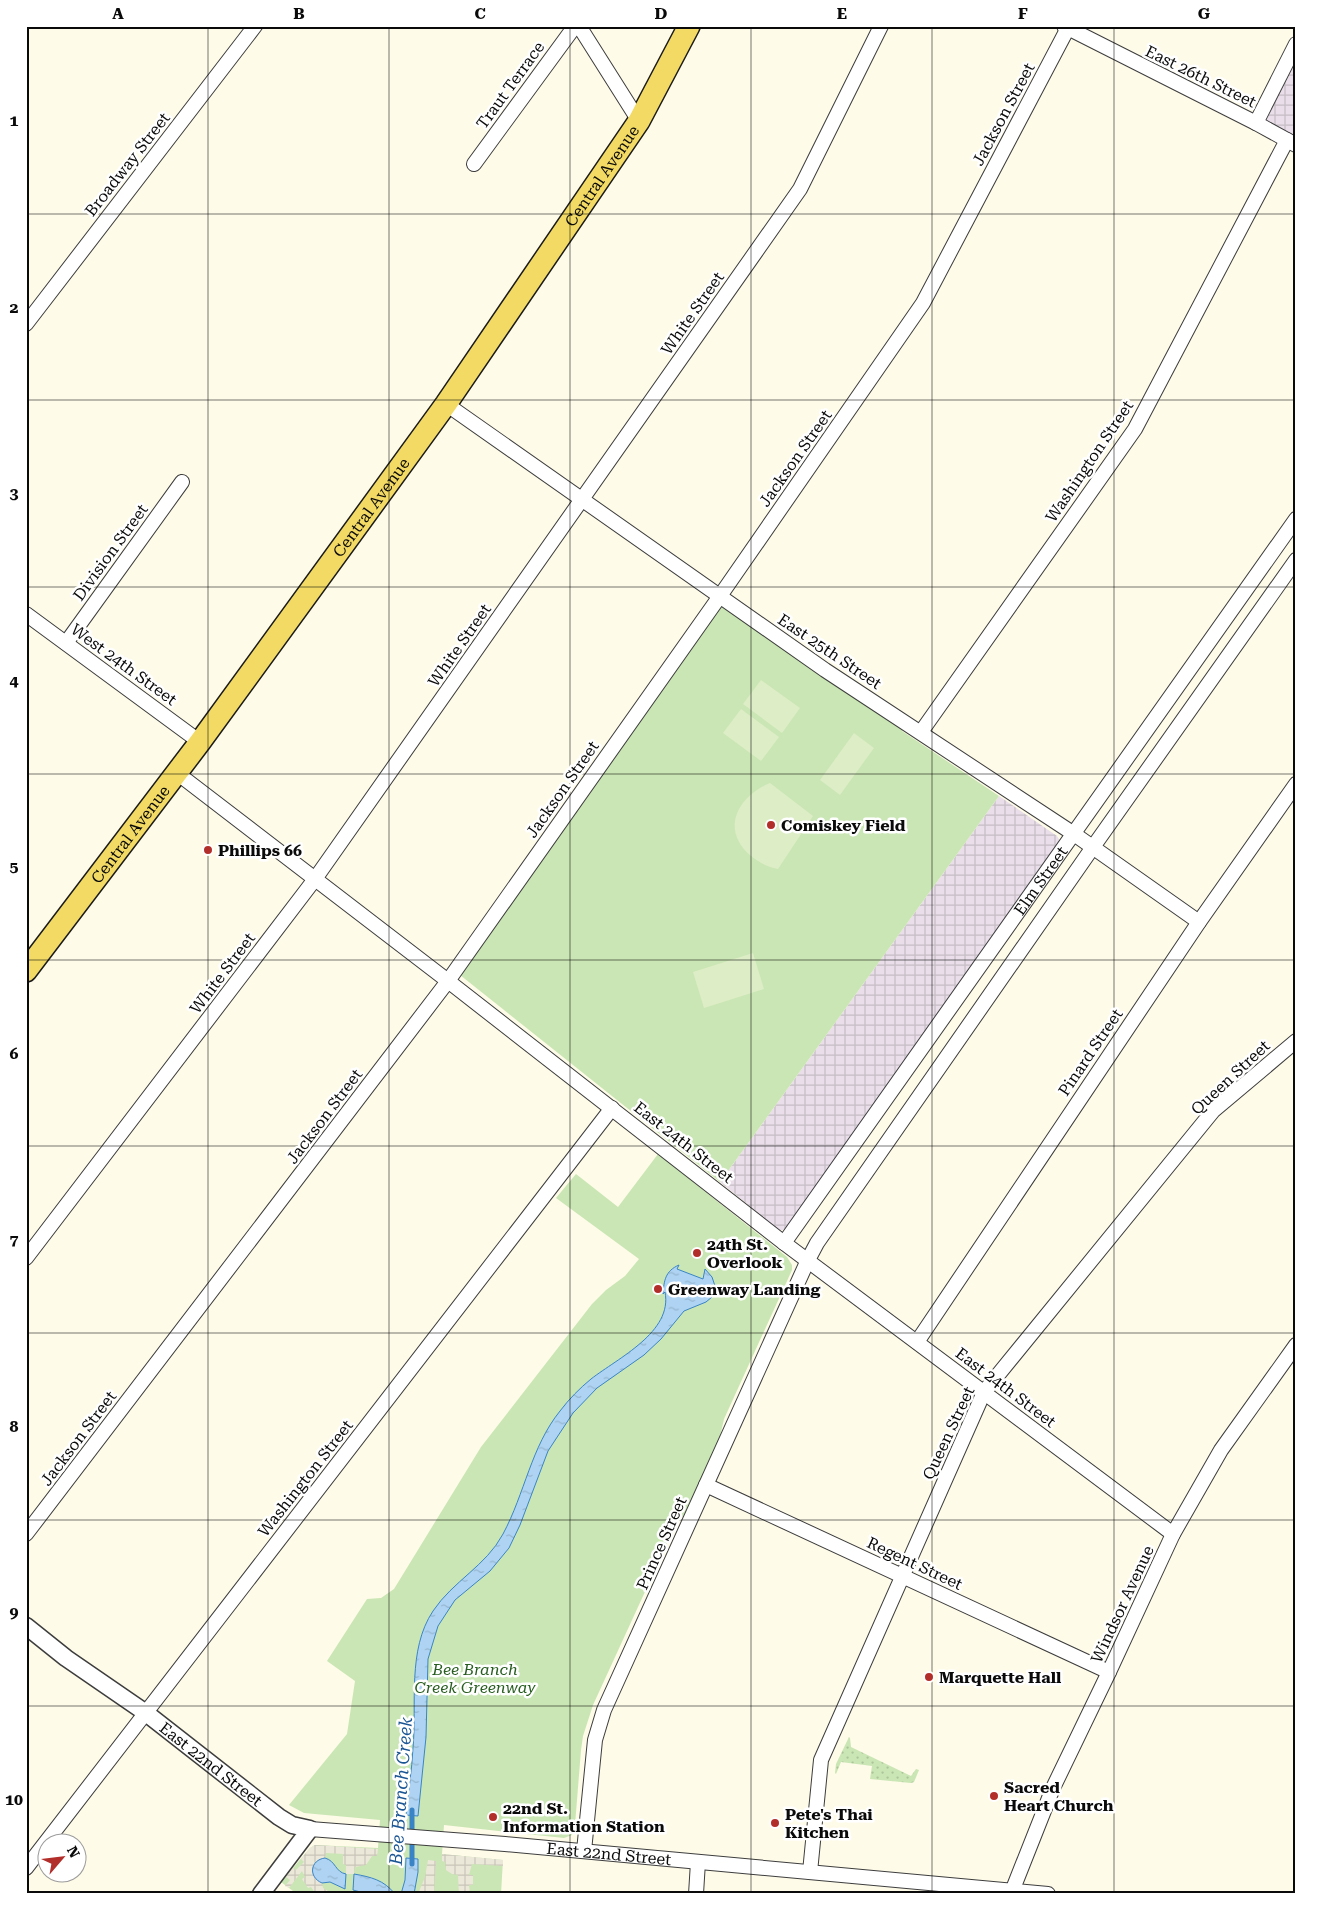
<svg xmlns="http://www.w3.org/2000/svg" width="1322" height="1920" font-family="'Roboto Serif',serif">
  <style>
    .industrial { fill: url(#industrial-grid) }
    .grass { fill: url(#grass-dots) }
    .park { fill: #cae6b4 }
    .pitch { fill: #ddedc6 }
    .plaza { fill: url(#plaza-grid) }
    .water { fill: url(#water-ripples); stroke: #3a84c6 }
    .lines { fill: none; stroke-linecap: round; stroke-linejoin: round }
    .stream { stroke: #3a84c6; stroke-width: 5 }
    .minor-casing { stroke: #3d3d3d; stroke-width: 16 }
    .tertiary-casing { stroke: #3d3d3d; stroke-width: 19 }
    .primary-casing { stroke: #1b1b1b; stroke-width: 24 }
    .minor { stroke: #fff; stroke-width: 14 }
    .tertiary { stroke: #fff; stroke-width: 16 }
    .primary { stroke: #f2da64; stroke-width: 21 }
    .grid { fill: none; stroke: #0a0a0a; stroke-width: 1; stroke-opacity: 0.55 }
    .poi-dot { fill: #b22e2a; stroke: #fff; stroke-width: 2 }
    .labels { text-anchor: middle; stroke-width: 5; stroke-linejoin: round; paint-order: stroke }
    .street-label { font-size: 16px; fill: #0a0a0a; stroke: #fff }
    .poi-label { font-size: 16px; font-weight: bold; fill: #0a0a0a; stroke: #fff; text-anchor: start }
    .park-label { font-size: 16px; font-style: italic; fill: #275d1f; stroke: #fff }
    .water-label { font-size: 18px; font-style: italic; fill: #1b5694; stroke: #fff }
    .neatline { fill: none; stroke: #0a0a0a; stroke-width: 2 }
    .grid-label { font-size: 16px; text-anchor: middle; font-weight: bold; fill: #0a0a0a }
  </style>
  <defs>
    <pattern id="industrial-grid" width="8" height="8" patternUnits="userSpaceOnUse" patternTransform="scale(1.25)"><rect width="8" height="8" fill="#e9dee9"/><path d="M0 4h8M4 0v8" fill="none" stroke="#c6bdc6"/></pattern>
    <pattern id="grass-dots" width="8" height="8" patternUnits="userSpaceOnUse" patternTransform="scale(1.25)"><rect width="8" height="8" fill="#cae6b4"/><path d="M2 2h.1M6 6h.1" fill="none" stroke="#acc499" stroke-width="1.8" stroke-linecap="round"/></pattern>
    <pattern id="plaza-grid" width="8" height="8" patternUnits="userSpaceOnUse" patternTransform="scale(1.25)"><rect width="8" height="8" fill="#ece8d9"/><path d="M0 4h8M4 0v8" fill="none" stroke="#c9c6b9"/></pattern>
    <pattern id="water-ripples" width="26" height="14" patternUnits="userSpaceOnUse" patternTransform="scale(1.25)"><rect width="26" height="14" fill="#afd4f3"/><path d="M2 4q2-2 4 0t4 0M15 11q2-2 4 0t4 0" fill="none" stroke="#95b5cf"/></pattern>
  </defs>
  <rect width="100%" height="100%" fill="#fefbe8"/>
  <!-- industrial -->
  <g class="industrial">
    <path d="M 1296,61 L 1296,139 L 1265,122 Z"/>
    <path d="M 999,796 L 1057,836 L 1060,841 L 1059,845 L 917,1047 L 786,1228 L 783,1230 L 779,1230 L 720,1182 Z"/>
  </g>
  <!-- grass -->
  <path class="grass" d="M 849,1737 L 850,1738 L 851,1747 L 911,1776 L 916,1769 L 919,1770 L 914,1782 L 911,1783 L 870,1779 L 872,1766 L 841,1762 L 836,1774 L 835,1773 L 836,1764 Z"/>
  <!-- park -->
  <g class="park">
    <path d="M 720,596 L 907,723 L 902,731 L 999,796 L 720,1182 L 455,971 Z"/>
    <path d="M 658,1154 L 787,1257 L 792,1265 L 792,1270 L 724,1419 L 712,1471 L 698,1502 L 677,1522 L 593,1705 L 583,1736 L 581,1750 L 575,1825 L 572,1835 L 564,1838 L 444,1825 L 442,1854 L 503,1860 L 501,1894 L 297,1894 L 281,1882 L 310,1848 L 315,1845 L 378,1848 L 380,1820 L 304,1813 L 289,1805 L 347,1734 L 355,1681 L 327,1661 L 367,1599 L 381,1598 L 394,1589 L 481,1447 L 592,1304 L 606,1290 L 625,1276 L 639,1259 L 556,1198 L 576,1174 L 618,1207 Z"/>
  </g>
  <!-- pitch -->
  <g class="pitch">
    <path d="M 761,680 L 800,708 L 782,733 L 743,704 Z"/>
    <path d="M 741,709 L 779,737 L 761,761 L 723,733 Z"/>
    <path d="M 854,733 L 874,748 L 840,795 L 820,780 Z"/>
    <path d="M 770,783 L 813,816 L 778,869 C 767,867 760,863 751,856 C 720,830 737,797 770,783 Z"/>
    <path d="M 753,953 L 764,989 L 704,1008 L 693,972 Z"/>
  </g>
  <!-- plaza -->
  <g class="plaza">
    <path d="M 315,1845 L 378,1849 L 377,1856 L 372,1856 L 366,1865 L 355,1867 L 354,1874 L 346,1874 L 346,1865 L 343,1864 L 343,1854 L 326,1853 L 325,1858 L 321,1859 L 314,1863 L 322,1883 L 323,1888 L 333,1894 L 316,1894 L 311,1887 L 308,1888 L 302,1879 L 305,1877 L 302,1871 L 289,1888 L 285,1886 L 290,1880 L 286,1877 L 293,1868 L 296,1870 L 304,1862 L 301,1859 L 310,1848 Z"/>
    <path d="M 442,1854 L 503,1860 L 503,1866 L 472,1864 L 469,1875 L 473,1875 L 473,1885 L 469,1885 L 470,1894 L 459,1894 L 458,1875 L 452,1874 L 446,1870 L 445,1862 L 442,1861 Z"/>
    <path d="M 428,1860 L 436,1861 L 434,1894 L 418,1894 L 425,1877 Z"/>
  </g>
  <!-- water -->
  <g class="water">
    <path d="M 679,1265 L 677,1269 L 703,1279 L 705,1269 L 712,1277 L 715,1286 L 712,1297 L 706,1302 L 684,1311 L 661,1339 L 644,1355 L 597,1388 L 573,1413 L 548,1451 L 520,1525 L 509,1548 L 490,1571 L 455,1600 L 438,1626 L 428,1659 L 426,1737 L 418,1816 L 406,1815 C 408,1793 412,1770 413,1748 C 417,1704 407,1650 433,1611 C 453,1581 486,1566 503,1534 C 525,1493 531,1447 560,1411 C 569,1399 580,1388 591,1379 C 618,1358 673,1332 665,1292 L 663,1294 C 664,1281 665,1271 679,1265 Z"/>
    <path d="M 325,1858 C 336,1861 335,1872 346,1874 L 345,1889 L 330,1882 L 322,1883 C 308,1877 310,1860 325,1858 Z"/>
    <path d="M 406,1858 L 418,1859 L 418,1872 L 414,1894 L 401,1894 L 405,1880 Z"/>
    <path d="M 354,1874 C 371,1877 384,1880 395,1894 L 368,1894 L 353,1890 Z"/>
  </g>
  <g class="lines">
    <!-- stream -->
    <path class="stream" d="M 412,1864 L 412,1810"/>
    <defs>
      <g id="minor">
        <path d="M 579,26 L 639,121"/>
        <path d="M 1064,26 L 1256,123 L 1296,145"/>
        <path d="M 1256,123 L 1296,44"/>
        <path d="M 474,164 L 575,26"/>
        <path d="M 26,324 L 255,26"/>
        <path d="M 446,404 L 825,670 L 1074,834 L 1199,922"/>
        <path d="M 26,614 L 200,742"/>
        <path d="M 66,643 L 182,482"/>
        <path d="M 921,732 L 1135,429 L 1287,140"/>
        <path d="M 177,773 L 448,981 L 784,1243 L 1173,1534"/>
        <path id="s1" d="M 784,1243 L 1296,519"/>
        <path d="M 26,1258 L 315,879 L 800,189 L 881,26"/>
        <path d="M 917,1342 L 1199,922 L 1296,784"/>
        <path d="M 706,1485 L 1109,1672"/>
        <path d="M 26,1534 L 448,981 L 720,596 L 923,303 L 1069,26"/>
        <path id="s2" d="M 310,1829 L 505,1844 L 1048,1894"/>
        <path d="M 584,1851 L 595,1740 L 604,1710 L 808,1260 L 817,1243 L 1093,847 L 1296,560"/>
        <path d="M 26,1868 L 612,1108"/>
        <path d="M 810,1872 L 821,1760 L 984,1392 L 1213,1111 L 1296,1041"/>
        <path d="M 696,1894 L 698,1862"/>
        <path d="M 1011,1894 L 1053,1788 L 1109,1672 L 1173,1534 L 1221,1450 L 1296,1345"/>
      </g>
      <g id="tertiary">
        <path id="s3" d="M 26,1626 L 66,1658 L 146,1713 L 279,1817 L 292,1825 L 310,1829 L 261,1894"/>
      </g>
      <g id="primary">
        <path id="s4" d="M 26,971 L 200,742 L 446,404 L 639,121 L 689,26"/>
      </g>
    </defs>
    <!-- minor casing -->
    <use href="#minor" class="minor-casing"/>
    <!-- tertiary casing -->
    <use href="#tertiary" class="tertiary-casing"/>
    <!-- primary casing -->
    <use href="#primary" class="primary-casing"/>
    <!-- minor -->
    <use href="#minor" class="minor"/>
    <!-- tertiary -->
    <use href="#tertiary" class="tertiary"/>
    <!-- primary -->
    <use href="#primary" class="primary"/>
  </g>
  <!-- grid -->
  <path class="grid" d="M 208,26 L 208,1894M 389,26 L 389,1894M 570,26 L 570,1894M 751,26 L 751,1894M 932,26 L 932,1894M 1114,26 L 1114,1894M 26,214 L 1296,214M 26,400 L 1296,400M 26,587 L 1296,587M 26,774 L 1296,774M 26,960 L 1296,960M 26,1146 L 1296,1146M 26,1333 L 1296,1333M 26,1520 L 1296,1520M 26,1706 L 1296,1706"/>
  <!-- markers -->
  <g class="poi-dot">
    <circle cx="771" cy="825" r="5"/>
    <circle cx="208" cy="850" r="5"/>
    <circle cx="697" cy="1253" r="5"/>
    <circle cx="658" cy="1289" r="5"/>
    <circle cx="929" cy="1677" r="5"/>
    <circle cx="994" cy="1796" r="5"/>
    <circle cx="493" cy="1817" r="5"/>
    <circle cx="775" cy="1823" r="5"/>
  </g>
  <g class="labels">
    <!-- street labels -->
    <g class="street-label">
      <text transform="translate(1201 76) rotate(26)" y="6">East 26th Street</text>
      <text transform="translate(510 85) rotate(-54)" y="6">Traut Terrace</text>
      <text transform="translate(1003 114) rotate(-62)" y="6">Jackson Street</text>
      <text transform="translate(127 164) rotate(-52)" y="6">Broadway Street</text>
      <text dy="6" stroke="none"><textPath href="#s4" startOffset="982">Central Avenue</textPath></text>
      <text transform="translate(692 313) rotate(-55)" y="6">White Street</text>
      <text transform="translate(795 458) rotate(-55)" y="6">Jackson Street</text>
      <text transform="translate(1089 461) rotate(-56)" y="6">Washington Street</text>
      <text dy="6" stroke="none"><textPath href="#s4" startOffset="578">Central Avenue</textPath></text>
      <text transform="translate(110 552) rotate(-54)" y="6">Division Street</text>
      <text transform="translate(459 645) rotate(-55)" y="6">White Street</text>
      <text transform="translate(830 651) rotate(34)" y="6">East 25th Street</text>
      <text transform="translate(124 664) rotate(36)" y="6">West 24th Street</text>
      <text transform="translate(562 789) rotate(-55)" y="6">Jackson Street</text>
      <text dy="6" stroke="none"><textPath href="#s4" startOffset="172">Central Avenue</textPath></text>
      <text dy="6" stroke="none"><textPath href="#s1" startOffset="444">Elm Street</textPath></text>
      <text transform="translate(222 973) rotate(-53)" y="6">White Street</text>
      <text transform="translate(1090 1052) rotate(-56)" y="6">Pinard Street</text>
      <text transform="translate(1230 1077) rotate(-43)" y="6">Queen Street</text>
      <text transform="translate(324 1116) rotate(-53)" y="6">Jackson Street</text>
      <text transform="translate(684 1142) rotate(38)" y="6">East 24th Street</text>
      <text transform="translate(1006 1387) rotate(37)" y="6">East 24th Street</text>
      <text transform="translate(948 1433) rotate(-65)" y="6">Queen Street</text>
      <text transform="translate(78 1438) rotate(-53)" y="6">Jackson Street</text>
      <text transform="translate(305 1478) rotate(-52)" y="6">Washington Street</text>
      <text transform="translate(661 1543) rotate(-66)" y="6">Prince Street</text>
      <text transform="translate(915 1563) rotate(25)" y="6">Regent Street</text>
      <text transform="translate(1122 1604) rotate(-65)" y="6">Windsor Avenue</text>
      <text dy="6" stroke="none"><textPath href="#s3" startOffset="231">East 22nd Street</textPath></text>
      <text dy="6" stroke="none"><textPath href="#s2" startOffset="300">East 22nd Street</textPath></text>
    </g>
    <!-- poi labels -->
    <g class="poi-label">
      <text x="781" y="831">Comiskey Field</text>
      <text x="218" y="856">Phillips 66</text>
      <text x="707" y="1250">24th St.<tspan x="707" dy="18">Overlook</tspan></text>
      <text x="668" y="1295">Greenway Landing</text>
      <text x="939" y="1683">Marquette Hall</text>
      <text x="1004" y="1793">Sacred<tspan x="1004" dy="18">Heart Church</tspan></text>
      <text x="503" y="1814">22nd St.<tspan x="503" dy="18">Information Station</tspan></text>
      <text x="785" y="1820">Pete's Thai<tspan x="785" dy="18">Kitchen</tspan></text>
    </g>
    <!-- park labels -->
    <g class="park-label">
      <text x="475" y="1675">Bee Branch<tspan x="475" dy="18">Creek Greenway</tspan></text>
    </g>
    <!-- water labels -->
    <g class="water-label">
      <text transform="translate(401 1791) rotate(-86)" y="6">Bee Branch Creek</text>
    </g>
  </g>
  <!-- border -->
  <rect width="1322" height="1920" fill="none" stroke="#ffffff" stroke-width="55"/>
  <!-- north arrow -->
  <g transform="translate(62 1858) rotate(62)"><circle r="24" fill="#ffffff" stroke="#9d9d9d"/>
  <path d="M0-4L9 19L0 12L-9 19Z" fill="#b22e2a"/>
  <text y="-8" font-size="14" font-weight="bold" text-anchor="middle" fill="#0a0a0a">N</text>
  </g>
  <rect x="28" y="28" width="1266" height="1864" class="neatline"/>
  <g class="grid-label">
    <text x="118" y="19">A</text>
    <text x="299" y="19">B</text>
    <text x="480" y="19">C</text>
    <text x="661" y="19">D</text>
    <text x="842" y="19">E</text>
    <text x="1023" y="19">F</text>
    <text x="1204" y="19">G</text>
    <text x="14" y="126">1</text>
    <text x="14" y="313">2</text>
    <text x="14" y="499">3</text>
    <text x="14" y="686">4</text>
    <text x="14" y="872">5</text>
    <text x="14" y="1059">6</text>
    <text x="14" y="1245">7</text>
    <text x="14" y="1432">8</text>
    <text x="14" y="1618">9</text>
    <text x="14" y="1805">10</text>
  </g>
</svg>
